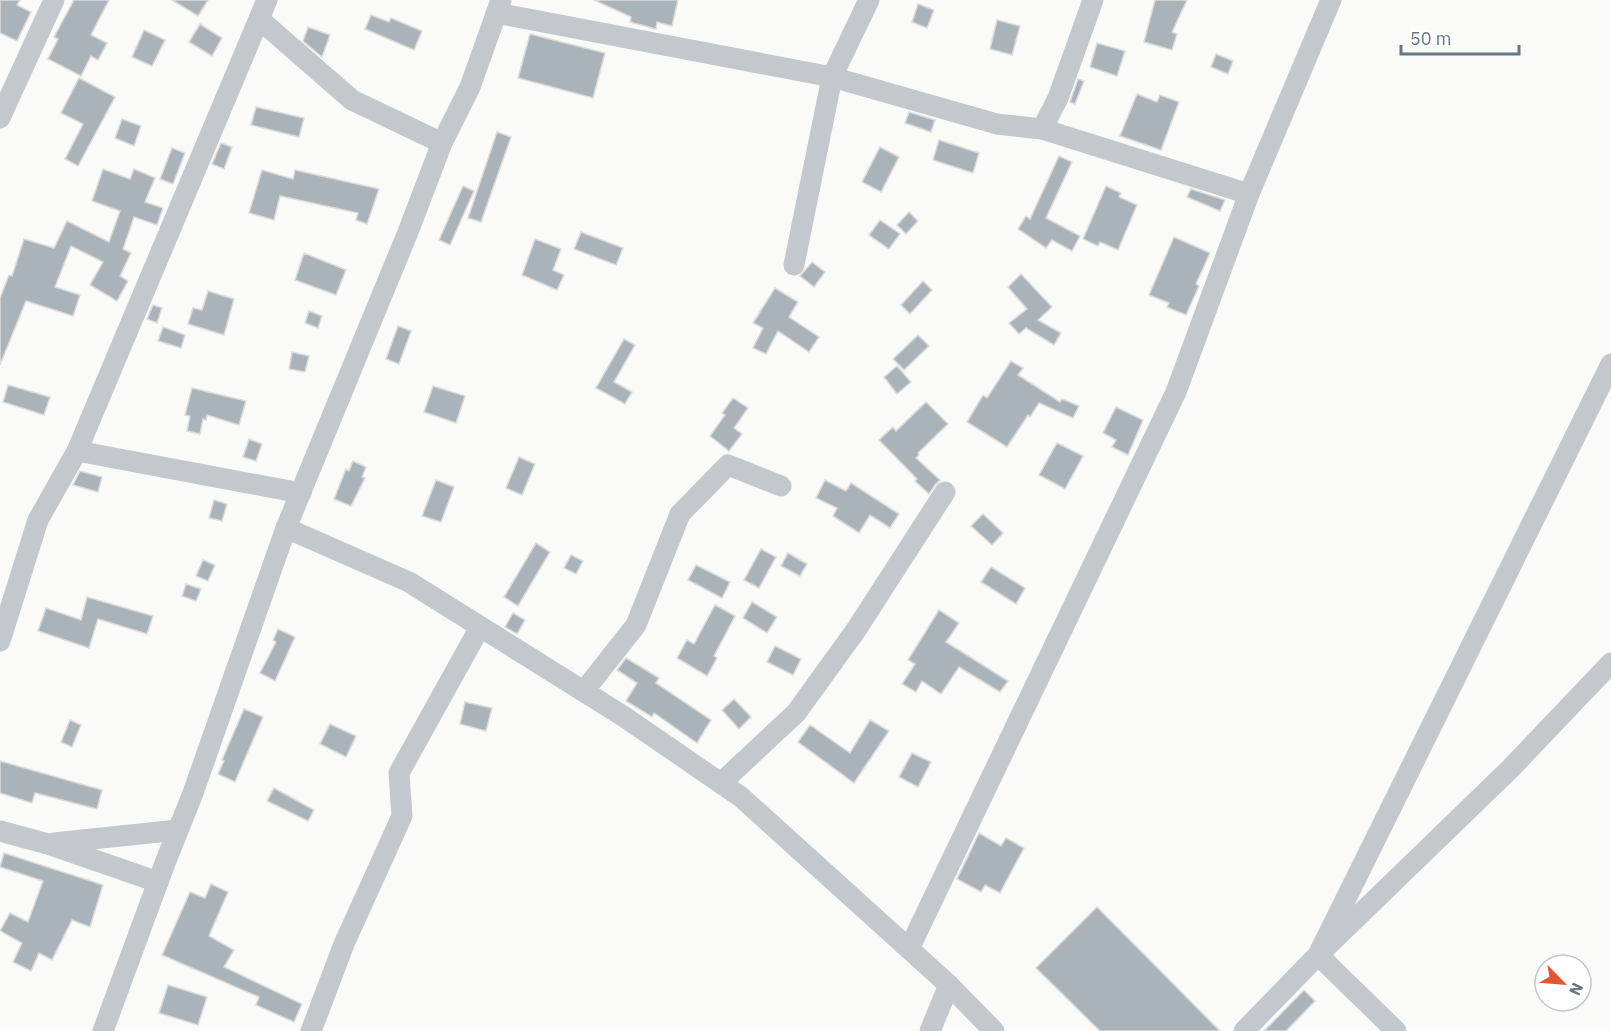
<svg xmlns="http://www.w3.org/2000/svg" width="1611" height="1031" font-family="'IBM Plex Sans',sans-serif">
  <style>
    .building { fill: #aab3b9; stroke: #dcdcda; stroke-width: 1.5 }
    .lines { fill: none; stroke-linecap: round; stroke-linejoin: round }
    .minor { stroke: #c3c8cc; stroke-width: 21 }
  </style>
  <rect width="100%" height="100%" fill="#fafaf8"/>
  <!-- building -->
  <g class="building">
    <path d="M 0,0 L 20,0 L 17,5 L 31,12 L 17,41 L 0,33 Z"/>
    <path d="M 74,0 L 109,0 L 91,35 L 107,43 L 98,60 L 91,56 L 81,76 L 48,59 L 58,39 L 54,37 Z"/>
    <path d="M 172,0 L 208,0 L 198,16 Z"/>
    <path d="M 594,0 L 678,0 L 672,26 L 657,22 L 656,29 L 630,22 L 631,17 Z"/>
    <path d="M 1155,0 L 1187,0 L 1172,32 L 1177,34 L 1172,50 L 1144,42 Z"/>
    <path d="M 918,4 L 934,10 L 927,28 L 912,22 Z"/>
    <path d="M 371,15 L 389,22 L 391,18 L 422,31 L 414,50 L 365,29 Z"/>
    <path d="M 997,20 L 1020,26 L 1012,55 L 990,49 Z"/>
    <path d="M 200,24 L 222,38 L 212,56 L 189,42 Z"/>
    <path d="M 308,27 L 330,35 L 322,57 L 303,41 Z"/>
    <path d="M 144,30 L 165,40 L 152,66 L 132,57 Z"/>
    <path d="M 530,34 L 605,53 L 593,98 L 518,78 Z"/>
    <path d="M 1097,43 L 1125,51 L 1117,76 L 1090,67 Z"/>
    <path d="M 1216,54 L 1233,61 L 1228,74 L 1211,67 Z"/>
    <path d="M 79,78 L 115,97 L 78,166 L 65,159 L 83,124 L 61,113 Z"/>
    <path d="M 1078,79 L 1084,81 L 1075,104 L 1070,102 Z"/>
    <path d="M 1137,94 L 1157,102 L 1160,95 L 1179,102 L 1161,150 L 1120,136 Z"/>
    <path d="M 256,107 L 304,118 L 299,137 L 251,125 Z"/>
    <path d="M 909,112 L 935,120 L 931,132 L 905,123 Z"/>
    <path d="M 122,119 L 141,126 L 134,146 L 115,138 Z"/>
    <path d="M 497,132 L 511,137 L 481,222 L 468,218 Z"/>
    <path d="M 939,140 L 979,153 L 973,173 L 933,160 Z"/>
    <path d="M 221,143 L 232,147 L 224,169 L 212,164 Z"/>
    <path d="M 880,147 L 899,157 L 881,192 L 862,182 Z"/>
    <path d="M 172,148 L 185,153 L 173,184 L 160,179 Z"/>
    <path d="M 1059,156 L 1072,162 L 1046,218 L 1080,236 L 1072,251 L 1052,240 L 1046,248 L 1018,229 L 1026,216 L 1030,219 Z"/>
    <path d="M 103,169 L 130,179 L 134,169 L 155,178 L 145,202 L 163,208 L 157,225 L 134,217 L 123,249 L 131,253 L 120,276 L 128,281 L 117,301 L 90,285 L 103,262 L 71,246 L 55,287 L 80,295 L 73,316 L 26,301 L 0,365 L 0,298 L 9,275 L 12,276 L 24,239 L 54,248 L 67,221 L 109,242 L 120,211 L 92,201 Z"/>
    <path d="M 262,170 L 293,179 L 295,170 L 379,189 L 367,224 L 356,220 L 358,213 L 280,196 L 274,220 L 249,213 Z"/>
    <path d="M 463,186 L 474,191 L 450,245 L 439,240 Z"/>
    <path d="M 1106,186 L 1121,193 L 1119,197 L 1137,205 L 1118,250 L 1100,242 L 1098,246 L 1083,239 Z"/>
    <path d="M 1191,189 L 1225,200 L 1220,211 L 1187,197 Z"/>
    <path d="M 909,212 L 918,221 L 906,234 L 897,225 Z"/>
    <path d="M 880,220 L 900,234 L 889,249 L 869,235 Z"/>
    <path d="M 581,232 L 623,248 L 616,265 L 574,249 Z"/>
    <path d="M 1174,237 L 1210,253 L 1196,284 L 1199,286 L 1186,315 L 1167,307 L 1169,303 L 1149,295 Z"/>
    <path d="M 535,239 L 561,249 L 553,270 L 564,275 L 557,290 L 522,275 Z"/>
    <path d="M 304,253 L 346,270 L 336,295 L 295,280 Z"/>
    <path d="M 812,262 L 825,272 L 814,287 L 800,276 Z"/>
    <path d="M 1021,274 L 1052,307 L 1038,320 L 1061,333 L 1054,345 L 1026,328 L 1019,334 L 1009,323 L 1027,309 L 1008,287 Z"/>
    <path d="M 923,281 L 932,290 L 910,314 L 901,305 Z"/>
    <path d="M 775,288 L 798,302 L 789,317 L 819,337 L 809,352 L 778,331 L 766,354 L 753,348 L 763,328 L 753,323 Z"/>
    <path d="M 208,291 L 234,299 L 224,335 L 188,324 L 193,308 L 202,310 Z"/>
    <path d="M 153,305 L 162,308 L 157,323 L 147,319 Z"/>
    <path d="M 309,311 L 322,316 L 318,328 L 305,323 Z"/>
    <path d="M 398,326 L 411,331 L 399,364 L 386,359 Z"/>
    <path d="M 163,327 L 185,335 L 181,348 L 158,341 Z"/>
    <path d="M 918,335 L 929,346 L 904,370 L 893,359 Z"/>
    <path d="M 624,339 L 635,345 L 614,382 L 632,392 L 625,404 L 596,388 Z"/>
    <path d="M 292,352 L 309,356 L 305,372 L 289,369 Z"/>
    <path d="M 1011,361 L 1023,368 L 1018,375 L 1060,402 L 1062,399 L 1079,406 L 1073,418 L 1039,403 L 1030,417 L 1028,415 L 1007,447 L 967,422 L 983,395 L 987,398 Z"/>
    <path d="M 897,366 L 911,382 L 897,394 L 884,377 Z"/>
    <path d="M 8,385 L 50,397 L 44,415 L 3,402 Z"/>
    <path d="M 433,386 L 465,396 L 456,423 L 424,412 Z"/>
    <path d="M 192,388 L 246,401 L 239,425 L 207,415 L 206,420 L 203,419 L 200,434 L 187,431 L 190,416 L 185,415 Z"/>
    <path d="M 733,398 L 748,408 L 734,428 L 742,434 L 729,451 L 710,436 L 725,415 L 722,413 Z"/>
    <path d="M 926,402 L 948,424 L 918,453 L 919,455 L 916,458 L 940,480 L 935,485 L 929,494 L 915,481 L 917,479 L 879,440 L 893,427 L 896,431 Z"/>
    <path d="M 1116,407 L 1143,420 L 1128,455 L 1112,447 L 1116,440 L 1103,433 Z"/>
    <path d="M 249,439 L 262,444 L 256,461 L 243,457 Z"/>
    <path d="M 1057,443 L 1083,456 L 1065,489 L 1039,475 Z"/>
    <path d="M 519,457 L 535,464 L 522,495 L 506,488 Z"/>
    <path d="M 353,461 L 366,467 L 362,477 L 365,478 L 351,506 L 334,499 L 346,469 L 349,471 Z"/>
    <path d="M 80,471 L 102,477 L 98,492 L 73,485 Z"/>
    <path d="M 436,480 L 454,487 L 441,522 L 422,516 Z"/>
    <path d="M 825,480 L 846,491 L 851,483 L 899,514 L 890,528 L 870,515 L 859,533 L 833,516 L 837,508 L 816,498 Z"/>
    <path d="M 214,500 L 227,504 L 222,521 L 209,518 Z"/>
    <path d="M 983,514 L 1003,533 L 992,545 L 971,526 Z"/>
    <path d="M 536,543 L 550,552 L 518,606 L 504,597 Z"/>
    <path d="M 761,549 L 776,557 L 759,588 L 744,580 Z"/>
    <path d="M 788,553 L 807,564 L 800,576 L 781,566 Z"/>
    <path d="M 571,555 L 583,561 L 576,574 L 564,568 Z"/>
    <path d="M 203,560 L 215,565 L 208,581 L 196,576 Z"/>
    <path d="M 696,565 L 730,582 L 722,598 L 688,580 Z"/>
    <path d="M 991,567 L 1025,588 L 1016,604 L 981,582 Z"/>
    <path d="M 186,584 L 201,589 L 196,601 L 182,596 Z"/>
    <path d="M 87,597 L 153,616 L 147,634 L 98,619 L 89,648 L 38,631 L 46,608 L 81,620 Z"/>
    <path d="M 752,602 L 777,617 L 767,633 L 743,618 Z"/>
    <path d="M 715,605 L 735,616 L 714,656 L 717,658 L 707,676 L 677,658 L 687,640 L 694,644 Z"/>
    <path d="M 939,610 L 959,623 L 946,642 L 1008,681 L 1000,692 L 959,667 L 941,694 L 922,681 L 916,692 L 902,684 L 915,664 L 908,660 Z"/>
    <path d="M 513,613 L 525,620 L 517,634 L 505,627 Z"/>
    <path d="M 278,629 L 295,637 L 275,681 L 260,673 L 276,642 L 273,640 Z"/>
    <path d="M 775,646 L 801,659 L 793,675 L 767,662 Z"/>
    <path d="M 626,658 L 659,678 L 656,683 L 711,720 L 697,743 L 654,713 L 652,717 L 626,701 L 637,683 L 617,670 Z"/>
    <path d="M 734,699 L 751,717 L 739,729 L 722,710 Z"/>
    <path d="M 465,702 L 492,708 L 486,731 L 460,724 Z"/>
    <path d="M 244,709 L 263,717 L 235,782 L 218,774 L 224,761 L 222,760 Z"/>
    <path d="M 70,720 L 81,725 L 72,747 L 61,742 Z"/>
    <path d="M 870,720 L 889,731 L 854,783 L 798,742 L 810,725 L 850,753 Z"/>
    <path d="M 330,724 L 356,736 L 346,757 L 320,744 Z"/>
    <path d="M 912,753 L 931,762 L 918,787 L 899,777 Z"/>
    <path d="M 0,761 L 102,790 L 97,809 L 35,793 L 32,803 L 0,793 Z"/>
    <path d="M 274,788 L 314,810 L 308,821 L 267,801 Z"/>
    <path d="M 979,833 L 1001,846 L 1006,838 L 1024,848 L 1000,893 L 985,885 L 981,892 L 957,879 Z"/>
    <path d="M 4,853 L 103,885 L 90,927 L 72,920 L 52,960 L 39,953 L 31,971 L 13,962 L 22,943 L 0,931 L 10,913 L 28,922 L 43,881 L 0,867 Z"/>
    <path d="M 211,884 L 228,892 L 209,936 L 234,950 L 224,967 L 302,1004 L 294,1022 L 256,1005 L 259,997 L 162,955 L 190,892 L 205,898 Z"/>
    <path d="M 1097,907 L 1220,1031 L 1100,1031 L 1036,968 Z"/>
    <path d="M 168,985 L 207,997 L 198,1025 L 159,1013 Z"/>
    <path d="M 1304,990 L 1315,1001 L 1286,1031 L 1264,1031 Z"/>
  </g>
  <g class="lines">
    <!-- minor -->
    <g class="minor">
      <path d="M 496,13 L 832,77 L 997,124 L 1042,129 L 1058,98 L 1093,0"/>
      <path d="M 259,19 L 352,100 L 442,143"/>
      <path d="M 0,118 L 54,0"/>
      <path d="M 1042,129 L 1249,194 L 1331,0"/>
      <path d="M 794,265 L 832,77 L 869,0"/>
      <path d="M 77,451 L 301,493"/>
      <path d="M 286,528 L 409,582 L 623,716 L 741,797 L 949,985 L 994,1031"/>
      <path d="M 0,641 L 38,520 L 77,451 L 267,0"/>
      <path d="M 584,691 L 636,625 L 680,514 L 728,465 L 781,486"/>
      <path d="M 721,783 L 796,713 L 856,630 L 945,492"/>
      <path d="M 0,831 L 48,844 L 158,882"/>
      <path d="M 54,843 L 178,830"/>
      <path d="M 909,949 L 1176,392 L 1249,194"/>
      <path d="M 103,1031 L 165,863 L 193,793 L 286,528 L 408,232 L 442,143 L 470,87 L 501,0"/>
      <path d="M 311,1031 L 344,944 L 402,816 L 399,773 L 480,627"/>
      <path d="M 930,1031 L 949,985"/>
      <path d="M 1244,1031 L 1318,955 L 1510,769 L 1611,663"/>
      <path d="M 1396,1031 L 1318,955 L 1611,364"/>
    </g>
  </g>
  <!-- north arrow -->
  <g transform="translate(1563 983) rotate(115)"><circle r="28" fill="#ffffff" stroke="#c1c8cd" stroke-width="1.5"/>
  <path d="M0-4.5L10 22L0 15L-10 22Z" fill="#e4572e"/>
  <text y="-9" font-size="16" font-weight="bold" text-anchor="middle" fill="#657683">N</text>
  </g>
  <!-- scale -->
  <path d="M1401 45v9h118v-9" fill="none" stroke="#657683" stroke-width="3"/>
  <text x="1410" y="45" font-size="18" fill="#657683" stroke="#ffffff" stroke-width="4.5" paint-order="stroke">50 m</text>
</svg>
